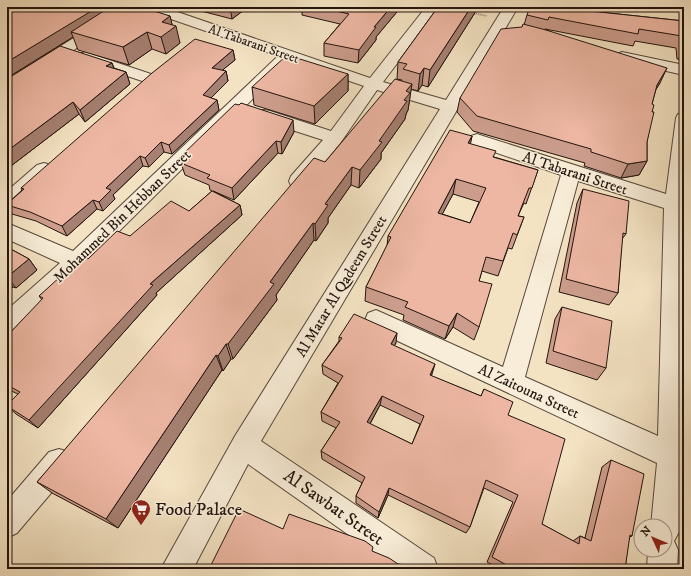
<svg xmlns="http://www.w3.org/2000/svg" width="691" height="576" font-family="'IM FELL DW Pica',serif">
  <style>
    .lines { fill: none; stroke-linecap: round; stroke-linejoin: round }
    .minor-casing { stroke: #56483b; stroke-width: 2 }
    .path { stroke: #22140e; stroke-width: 1.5; stroke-dasharray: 0.5 1.5; stroke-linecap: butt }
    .minor { fill: #f8edd8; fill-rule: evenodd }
    .wall { fill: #cc9d8c; stroke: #22140e; fill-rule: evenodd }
    .shaded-wall { fill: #a68072; stroke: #22140e }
    .building { fill: #edb7a3; stroke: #22140e; fill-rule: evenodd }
    .labels { text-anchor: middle; stroke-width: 3; stroke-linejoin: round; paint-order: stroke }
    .far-street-label { font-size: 13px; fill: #22140e; stroke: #f8edd8 }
    .street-label { font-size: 15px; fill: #22140e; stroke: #f8edd8 }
    .near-street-label { font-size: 18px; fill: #22140e; stroke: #f8edd8 }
    .near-poi-label { font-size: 18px; fill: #22140e; stroke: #f8edd8; text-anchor: start }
  </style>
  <rect width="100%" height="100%" fill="#f4e3c3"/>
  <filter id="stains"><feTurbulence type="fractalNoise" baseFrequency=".005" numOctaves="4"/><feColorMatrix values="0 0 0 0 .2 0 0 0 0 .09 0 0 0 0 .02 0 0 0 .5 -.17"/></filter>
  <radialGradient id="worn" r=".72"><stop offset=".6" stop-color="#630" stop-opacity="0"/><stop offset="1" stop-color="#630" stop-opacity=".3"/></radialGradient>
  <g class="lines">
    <defs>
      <g id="minor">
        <path d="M 123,7 L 139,7 L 13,90 L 7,92 L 7,80 Z"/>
        <path d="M 143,7 L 163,7 L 370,78 L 426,7 L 440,7 L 383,82 L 446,100 L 504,7 L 518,7 L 261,441 L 434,558 L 438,569 L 397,569 L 248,464 L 193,569 L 161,569 L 235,436 L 440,109 L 377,90 L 341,142 L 305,186 L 298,187 L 291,186 L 289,181 L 291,176 L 323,140 L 258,119 L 256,115 L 258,111 L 264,110 L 270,111 L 331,131 L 364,86 L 291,61 L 83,267 L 15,331 L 7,334 L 7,310 L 60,263 L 7,239 L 7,223 L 73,251 L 278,56 L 145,10 Z"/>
        <path d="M 85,52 L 154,75 L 156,78 L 154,81 L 148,83 L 80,60 L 77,57 L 80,54 Z"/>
        <path d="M 622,52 L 684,65 L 684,75 L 617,60 L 614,57 L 617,54 Z"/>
        <path d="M 684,113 L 684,473 L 680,530 L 674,541 L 678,550 L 677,569 L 647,569 L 648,550 L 665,550 L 665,526 L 651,526 L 657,463 L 368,327 L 365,320 L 368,313 L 376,310 L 503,367 L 561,175 L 471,144 L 468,140 L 471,136 L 477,134 L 483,136 L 666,194 L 676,118 L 678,114 ZM 578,181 L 664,208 L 658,436 L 525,377 Z"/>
        <path d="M 44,163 L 51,165 L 53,169 L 51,173 L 14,207 L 7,209 L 7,191 L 37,165 Z"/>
        <path d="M 59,449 L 69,452 L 73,462 L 69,472 L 17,533 L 7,538 L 7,501 L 49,452 Z"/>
      </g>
    </defs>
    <!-- minor casing -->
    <use href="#minor" class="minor-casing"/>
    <!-- path -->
    <path class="path" d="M 472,13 L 487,16"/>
    <!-- minor -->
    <use href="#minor" class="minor"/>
  </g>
  <!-- wall -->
  <g class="wall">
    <path d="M 7,7 L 108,7 L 109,8 L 170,16 L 172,25 L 180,43 L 166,54 L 152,49 L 129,65 L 78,50 L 73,37 L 7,78 Z"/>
    <path d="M 200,7 L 248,7 L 232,19 L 201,11 Z"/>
    <path d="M 302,7 L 401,7 L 376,37 L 376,40 L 358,63 L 324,56 L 324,43 L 340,24 L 302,15 Z"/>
    <path d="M 438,7 L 482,7 L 479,11 L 476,11 L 428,87 L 422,85 L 418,91 L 411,89 L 408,110 L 406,114 L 405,119 L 381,153 L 381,159 L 359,188 L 351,185 L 328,218 L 328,223 L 316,241 L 314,240 L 276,295 L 277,300 L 233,359 L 231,359 L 223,371 L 222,370 L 118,528 L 52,493 L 37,482 L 325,162 L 402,81 L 402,80 L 397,79 L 398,62 Z"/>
    <path d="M 548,8 L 571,9 L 684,21 L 684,60 L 677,59 L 676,48 L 635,41 L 633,46 L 545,29 L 660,83 L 656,89 L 652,104 L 652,112 L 647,142 L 647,161 L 639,175 L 621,178 L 584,166 L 585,163 L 473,131 L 457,112 L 460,98 L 524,25 L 527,15 Z"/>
    <path d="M 233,50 L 235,60 L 222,70 L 226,71 L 228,81 L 211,98 L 217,100 L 219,110 L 172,154 L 164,152 L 149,167 L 143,166 L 113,195 L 115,199 L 103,211 L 97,209 L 67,236 L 36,221 L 12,214 L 7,207 L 7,204 L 22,190 L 21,188 Z"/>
    <path d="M 112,63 L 114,68 L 126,72 L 130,84 L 85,122 L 79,114 L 7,169 L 7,79 Z"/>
    <path d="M 348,74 L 348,91 L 315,124 L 254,105 L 252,87 Z"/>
    <path d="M 294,132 L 282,154 L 278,153 L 234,200 L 213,191 L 240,205 L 242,215 L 156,293 L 157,295 L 38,428 L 16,414 L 7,406 L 18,394 L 7,389 L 7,336 L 42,300 L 39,296 L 88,259 L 130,236 L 189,211 L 212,191 L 210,190 L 209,185 L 185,175 L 181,163 Z"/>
    <path d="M 472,136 L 470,144 L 494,157 L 538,170 L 526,204 L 524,203 L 518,216 L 524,217 L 512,249 L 508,248 L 498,276 L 482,271 L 479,281 L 479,327 L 474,340 L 453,327 L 445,339 L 403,320 L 404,315 L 365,301 L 366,287 L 387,246 L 388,236 ZM 453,194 L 479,202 L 470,223 L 442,214 Z"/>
    <path d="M 583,189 L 626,234 L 622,239 L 618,293 L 609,305 L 559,292 L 577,203 Z"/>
    <path d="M 7,247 L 29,259 L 37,270 L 16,288 L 13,287 L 7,292 Z"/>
    <path d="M 562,307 L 606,368 L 597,380 L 546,363 L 555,319 Z"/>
    <path d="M 339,337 L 396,343 L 394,346 L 432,374 L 431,376 L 481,396 L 484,389 L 508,415 L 542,524 L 573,541 L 580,536 L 585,538 L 602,467 L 611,460 L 632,536 L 629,537 L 625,569 L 500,569 L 487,562 L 513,502 L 484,488 L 470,527 L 466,533 L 388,495 L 378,518 L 356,503 L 356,496 L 362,483 L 322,459 L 321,451 L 336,428 L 322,421 L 321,412 L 338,383 L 323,374 L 322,365 L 339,341 ZM 380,405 L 420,424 L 412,444 L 370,424 Z"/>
  </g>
  <!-- shaded-wall -->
  <g class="shaded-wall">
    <path d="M 97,7 L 108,7 L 111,13 L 71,32 L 73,37 L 7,78 L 7,62 Z"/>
    <path d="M 230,7 L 248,7 L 232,19 Z"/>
    <path d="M 391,7 L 401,7 L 376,37 L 376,40 L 358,63 L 359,50 L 374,27 Z"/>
    <path d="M 471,7 L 476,7 L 476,11 L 428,87 L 430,70 Z"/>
    <path d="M 170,16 L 173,28 L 176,26 L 180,43 L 166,54 L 161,37 L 162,22 Z"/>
    <path d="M 147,32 L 152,49 L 129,65 L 123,47 Z"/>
    <path d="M 233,50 L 235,60 L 214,77 L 212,68 Z"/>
    <path d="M 112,63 L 116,75 L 106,66 Z"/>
    <path d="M 424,68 L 422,85 L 418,91 L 420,74 Z"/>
    <path d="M 667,68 L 660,83 L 650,99 L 657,85 Z"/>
    <path d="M 226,71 L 228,81 L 205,104 L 203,95 Z"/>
    <path d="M 126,72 L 130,84 L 85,122 L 80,110 Z"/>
    <path d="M 348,74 L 348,91 L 315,124 L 314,106 Z"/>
    <path d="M 412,84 L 408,110 L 406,114 L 405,119 L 381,153 L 381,159 L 359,188 L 360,170 L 379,141 L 406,91 Z"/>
    <path d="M 217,100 L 219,110 L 172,154 L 169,145 Z"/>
    <path d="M 73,102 L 79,114 L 7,169 L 7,151 Z"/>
    <path d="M 293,120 L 294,132 L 282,154 L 281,142 Z"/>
    <path d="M 472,136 L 469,151 L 468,143 Z"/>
    <path d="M 276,141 L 278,153 L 234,200 L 232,188 Z"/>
    <path d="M 161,142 L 164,152 L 149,167 L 145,158 Z"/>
    <path d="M 140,156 L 143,166 L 113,195 L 115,199 L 103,211 L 99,202 L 106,188 Z"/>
    <path d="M 647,161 L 639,175 L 621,178 L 628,164 Z"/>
    <path d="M 352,167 L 351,185 L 328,218 L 328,223 L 316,241 L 315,224 L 325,204 Z"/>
    <path d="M 456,179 L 453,194 L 435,228 L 438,213 Z"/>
    <path d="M 93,200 L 97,209 L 67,236 L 62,226 Z"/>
    <path d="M 240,205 L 242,215 L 156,293 L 157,295 L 38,428 L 29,420 L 150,284 Z"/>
    <path d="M 313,223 L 314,240 L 276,295 L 277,300 L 233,359 L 228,344 L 270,282 Z"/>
    <path d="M 29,259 L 37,270 L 16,288 L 7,277 Z"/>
    <path d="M 7,279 L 13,287 L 7,292 Z"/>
    <path d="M 457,313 L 453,327 L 445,339 L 449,326 Z"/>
    <path d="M 397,333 L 396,343 L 389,354 L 391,344 Z"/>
    <path d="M 226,344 L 231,359 L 223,371 L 218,356 Z"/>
    <path d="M 216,355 L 222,370 L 118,528 L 106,519 Z"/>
    <path d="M 435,364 L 432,374 L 427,384 L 430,375 Z"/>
    <path d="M 382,396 L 380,405 L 366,431 L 367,422 Z"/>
    <path d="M 7,447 L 12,451 L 7,457 Z"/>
    <path d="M 389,488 L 388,495 L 378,518 L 379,512 Z"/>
  </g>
  <!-- building -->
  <g class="building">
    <path d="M 7,7 L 98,7 L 7,62 Z"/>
    <path d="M 110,7 L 141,7 L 170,16 L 162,22 L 176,26 L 161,37 L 147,32 L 123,47 L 71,32 Z"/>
    <path d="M 319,7 L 391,7 L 374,27 L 376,27 L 359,50 L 324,43 L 349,14 Z"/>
    <path d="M 438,7 L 471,7 L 430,70 L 424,68 L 420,74 L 403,69 L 407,64 L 398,62 Z"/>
    <path d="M 530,7 L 541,7 L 548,8 L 548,7 L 561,7 L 571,9 L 684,21 L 684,47 L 683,47 L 682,36 L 639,29 L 638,34 L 549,17 L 548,20 L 527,15 Z"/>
    <path d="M 523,24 L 546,30 L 667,68 L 657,85 L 652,104 L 654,105 L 652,112 L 654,112 L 647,142 L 647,161 L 628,164 L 591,152 L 591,149 L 477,116 L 460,98 L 501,29 L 522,27 Z"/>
    <path d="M 195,39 L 233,50 L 212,68 L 226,71 L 203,95 L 217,100 L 169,145 L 161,142 L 145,158 L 140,156 L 106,188 L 111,190 L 99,202 L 93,200 L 62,226 L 30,212 L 7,205 L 7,204 L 24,189 L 21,188 L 152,73 Z"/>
    <path d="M 60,46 L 112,63 L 106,66 L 126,72 L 80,110 L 73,102 L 7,151 L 7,79 Z"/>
    <path d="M 287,55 L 348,74 L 314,106 L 252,87 Z"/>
    <path d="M 395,79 L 412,84 L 406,91 L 410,93 L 404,100 L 407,101 L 379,141 L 382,142 L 360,170 L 352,167 L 325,204 L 328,205 L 315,224 L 313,223 L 270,282 L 274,284 L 228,344 L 226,344 L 218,356 L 216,355 L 106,519 L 37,482 L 314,158 L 325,162 Z"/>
    <path d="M 241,103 L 293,120 L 281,142 L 276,141 L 232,188 L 207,178 L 210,175 L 181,163 L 180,157 L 235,104 L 239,105 Z"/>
    <path d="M 450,130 L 472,136 L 468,143 L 496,151 L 493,157 L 538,170 L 532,188 L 529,188 L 518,216 L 524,217 L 517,235 L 513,233 L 503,261 L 486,257 L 479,281 L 492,284 L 479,327 L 457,313 L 449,326 L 405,307 L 408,302 L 366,287 L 391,237 L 388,236 ZM 456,179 L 486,188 L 470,223 L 438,213 Z"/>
    <path d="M 583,189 L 629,201 L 626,234 L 623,233 L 618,293 L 566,279 Z"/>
    <path d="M 212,191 L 240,205 L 150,284 L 153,285 L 29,420 L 7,406 L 7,405 L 20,392 L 7,385 L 7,336 L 43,298 L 39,296 L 83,256 L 88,259 L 117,231 L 130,236 L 171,201 L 189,211 Z"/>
    <path d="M 7,247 L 29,259 L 7,277 Z"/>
    <path d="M 562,307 L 612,321 L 606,368 L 553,351 Z"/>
    <path d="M 354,314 L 397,333 L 391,344 L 435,364 L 430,375 L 481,396 L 484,389 L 513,402 L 508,415 L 565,439 L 542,524 L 579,544 L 580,536 L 591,541 L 611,460 L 644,474 L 632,536 L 630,535 L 625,569 L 514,569 L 492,557 L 518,495 L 486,480 L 470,527 L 389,488 L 379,512 L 356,496 L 365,477 L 321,451 L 340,422 L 321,412 L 343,376 L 322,365 L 342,338 L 339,337 ZM 382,396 L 424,416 L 412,444 L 367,422 Z"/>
    <path d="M 239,509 L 283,529 L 289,514 L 365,541 L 373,547 L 372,551 L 389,558 L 398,564 L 406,565 L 416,569 L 209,569 Z"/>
  </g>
  <!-- icons -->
  <defs>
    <symbol id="supermarket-pin" viewBox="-11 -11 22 30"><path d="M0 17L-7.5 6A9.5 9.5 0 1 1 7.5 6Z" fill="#8f2418" stroke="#f8edd8"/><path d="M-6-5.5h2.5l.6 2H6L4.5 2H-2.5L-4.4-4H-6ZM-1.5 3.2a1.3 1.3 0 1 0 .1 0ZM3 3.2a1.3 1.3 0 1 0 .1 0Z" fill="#fff"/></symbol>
  </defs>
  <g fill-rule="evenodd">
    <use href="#supermarket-pin" x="130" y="498" width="22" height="30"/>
  </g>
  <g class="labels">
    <!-- far-street labels -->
    <g class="far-street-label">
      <text transform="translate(254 43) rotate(19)" y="5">Al Tabarani Street</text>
    </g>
    <!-- street labels -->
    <g class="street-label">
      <text transform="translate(575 173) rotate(18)" y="5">Al Tabarani Street</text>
      <text transform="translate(122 216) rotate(-44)" y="5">Mohammed Bin Hebban Street</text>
      <text transform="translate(341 286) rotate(-59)" y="5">Al Matar Al Qadeem Street</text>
      <text transform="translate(529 391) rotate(25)" y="5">Al Zaitouna Street</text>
    </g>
    <!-- near-street labels -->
    <g class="near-street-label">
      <text transform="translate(334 507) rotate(35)" y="6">Al Sawbat Street</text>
    </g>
    <!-- near-poi labels -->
    <g class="near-poi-label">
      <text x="155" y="515">Food Palace</text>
    </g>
  </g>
  <!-- margin -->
  <rect width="691" height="576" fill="none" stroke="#f4e3c3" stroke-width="24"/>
  <rect x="8" y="8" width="675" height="560" fill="none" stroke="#22140e" stroke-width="2"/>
  <rect x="12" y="12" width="667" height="552" fill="none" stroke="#22140e"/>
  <!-- north arrow -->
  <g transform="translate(653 538) rotate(314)"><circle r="19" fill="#f8edd8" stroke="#a29687"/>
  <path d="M0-3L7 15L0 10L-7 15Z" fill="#8f2418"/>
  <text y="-6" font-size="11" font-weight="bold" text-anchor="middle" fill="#22140e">N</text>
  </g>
  <rect width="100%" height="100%" filter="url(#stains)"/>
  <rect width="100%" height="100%" fill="url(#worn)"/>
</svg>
